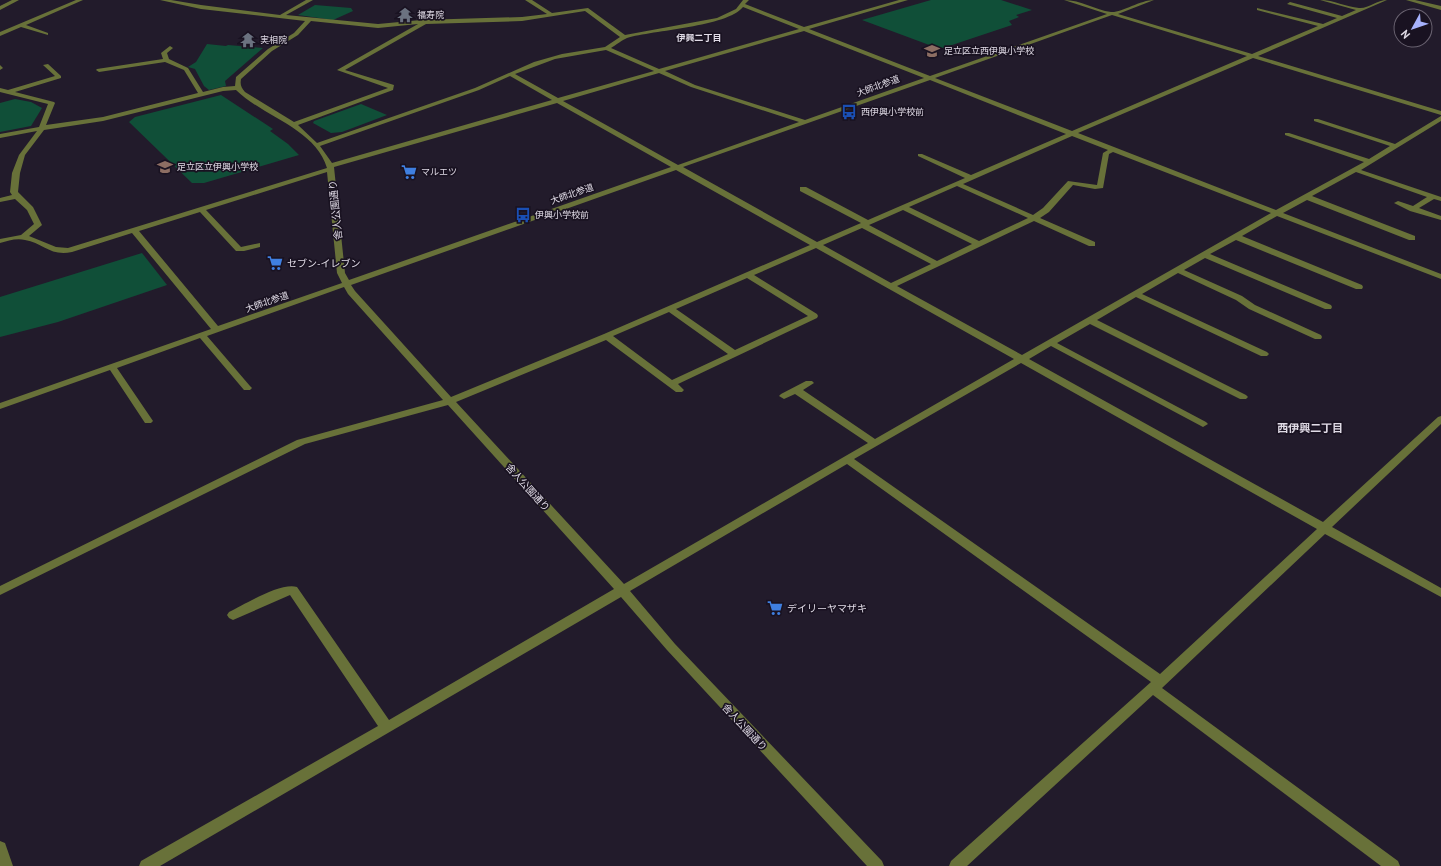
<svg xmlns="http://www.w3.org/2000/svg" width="1441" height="866" font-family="'PT Sans','Noto Sans JP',sans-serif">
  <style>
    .green { fill: #104f38 }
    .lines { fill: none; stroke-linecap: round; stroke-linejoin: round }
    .minor { fill: #687139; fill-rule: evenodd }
    .labels { text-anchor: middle; stroke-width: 3.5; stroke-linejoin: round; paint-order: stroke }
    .far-poi-label { font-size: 9px; fill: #e0dbe6; stroke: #191221; text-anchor: start }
    .far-neighbourhood-label { font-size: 9px; font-weight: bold; fill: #e0dbe6; stroke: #191221 }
    .far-street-label { font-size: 9px; fill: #e0dbe6; stroke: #191221 }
    .street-label { font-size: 10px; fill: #e0dbe6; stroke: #191221 }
    .poi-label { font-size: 10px; fill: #e0dbe6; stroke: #191221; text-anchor: start }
    .neighbourhood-label { font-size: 11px; font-weight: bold; fill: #e0dbe6; stroke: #191221 }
  </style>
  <rect width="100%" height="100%" fill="#221b2b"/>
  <!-- green -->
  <g class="green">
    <path d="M 931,0 L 1001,0 L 1032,10 L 1016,15 L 1019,17 L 1009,21 L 1012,25 L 940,49 L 862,20 Z"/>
    <path d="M 315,5 L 351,8 L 353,11 L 333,20 L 298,15 Z"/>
    <path d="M 207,44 L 226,46 L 228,45 L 263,48 L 225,81 L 226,86 L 209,90 L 204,86 L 195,69 L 188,67 L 196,62 Z"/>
    <path d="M 221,95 L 273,129 L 270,131 L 288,144 L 299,155 L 204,183 L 192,183 L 129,122 L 135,117 Z"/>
    <path d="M 15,99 L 31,102 L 42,108 L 31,126 L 0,132 L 0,103 Z"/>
    <path d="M 361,104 L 387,115 L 342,132 L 331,133 L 313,123 L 314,121 Z"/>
    <path d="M 142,253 L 167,285 L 58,322 L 0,337 L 0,297 Z"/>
  </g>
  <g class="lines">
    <!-- minor -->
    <g class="minor">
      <path d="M 12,0 L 19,0 L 0,10 L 0,6 Z"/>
      <path d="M 76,0 L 83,0 L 26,25 L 48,33 L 48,35 L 21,27 L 0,36 L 0,32 Z"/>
      <path d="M 160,0 L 171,0 L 201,5 L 280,15 L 306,0 L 313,0 L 286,15 L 378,24 L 421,20 L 522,17 L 547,14 L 525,0 L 532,0 L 552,13 L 588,8 L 625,35 L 717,18 L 736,9 L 743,0 L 749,0 L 745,4 L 804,27 L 899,0 L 908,0 L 809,29 L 930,76 L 1107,14 L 1064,0 C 1081,0 1095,10 1111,12 C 1121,13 1140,0 1154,0 L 1118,14 L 1252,54 L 1318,26 L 1257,10 L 1257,8 L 1323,24 L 1337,18 L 1287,4 L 1290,2 L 1342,16 L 1356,10 L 1320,0 C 1334,0 1346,7 1359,8 C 1368,9 1377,0 1387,0 L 1258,56 L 1441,111 L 1441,115 L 1253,58 L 1078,133 L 1276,210 L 1364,162 L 1285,135 L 1285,133 L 1289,133 L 1369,159 L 1390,146 L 1314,121 L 1314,119 L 1318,119 L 1395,144 L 1441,116 L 1441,121 L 1361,170 L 1441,197 L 1441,201 L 1434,199 L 1419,208 L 1441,216 L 1441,220 L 1410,211 L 1394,203 L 1398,201 L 1413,206 L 1427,197 L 1356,172 L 1312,196 L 1415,236 L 1415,240 L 1409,240 L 1307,200 L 1283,213 L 1441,274 L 1441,279 L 1277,216 L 1242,236 L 1362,285 L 1363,287 L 1362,289 L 1356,289 L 1236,240 L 1210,254 L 1331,305 L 1332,307 L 1331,309 L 1325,309 L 1205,258 L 1184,270 L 1242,296 L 1255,305 L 1321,335 L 1322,337 L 1321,339 L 1315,339 L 1249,309 L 1236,300 L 1178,273 L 1142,294 L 1267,352 L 1269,354 L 1267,356 L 1261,356 L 1136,297 L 1097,320 L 1246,395 L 1248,397 L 1246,399 L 1240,399 L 1090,324 L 1057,343 L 1206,422 L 1208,424 L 1203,427 L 1051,346 L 1029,359 L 1323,522 L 1438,417 L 1441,416 L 1441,424 L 1332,527 L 1441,588 L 1441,597 L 1325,534 L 1162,688 L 1398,861 L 1400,866 L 1381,866 L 1153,695 L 967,866 L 949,866 L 951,861 L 1151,682 L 847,464 L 630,591 L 675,644 L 882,861 L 884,866 L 867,866 L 667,650 L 621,597 L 160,866 L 139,866 L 141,861 L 378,726 L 290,595 L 233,620 L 229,618 L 227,615 L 229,612 C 245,604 281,582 297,587 L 389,720 L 614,589 L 448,405 L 305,444 L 0,595 L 0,586 L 297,440 L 443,400 L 348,294 L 344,287 L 207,336 L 250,386 L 252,388 L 250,390 L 244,390 L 200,338 L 117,368 L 153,421 L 151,423 L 145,423 L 110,370 L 0,409 L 0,403 L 211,329 L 132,233 L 72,252 C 51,257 43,243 25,240 C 16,238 8,241 0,243 L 0,239 L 21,235 L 34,224 L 27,210 L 15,199 L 0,202 L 0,198 L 12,195 L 10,192 L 12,173 L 19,155 L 37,131 L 0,138 L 0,134 L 39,127 L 48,104 L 0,92 L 0,88 L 8,90 L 55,76 L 43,65 L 48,64 L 61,76 L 61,78 L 15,92 L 54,102 L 55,103 L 46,125 L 103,117 L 198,93 L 184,70 L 165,62 L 99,72 L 96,70 L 97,69 L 163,59 L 161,53 L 170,46 L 173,48 L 167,53 L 169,59 L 188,68 L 203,92 L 223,87 L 235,86 L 236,77 L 268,49 L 294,33 L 305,21 L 201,9 ZM 743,7 L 799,29 L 659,69 L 611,48 C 616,45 622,40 627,38 C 653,30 727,27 743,7 ZM 585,11 L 620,37 L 605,47 L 562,54 L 534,62 L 475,88 L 317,143 L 298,125 L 393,90 L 394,85 L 345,70 L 426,24 L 522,21 ZM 1112,15 L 1247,56 L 1072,131 L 935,78 ZM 311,21 L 378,28 L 418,24 L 337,70 L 388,88 L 294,122 L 245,92 C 241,87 240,85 241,79 L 272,51 L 298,35 ZM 804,31 L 924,78 L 805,120 L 695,85 L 665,71 ZM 606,50 L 654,71 L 558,98 L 515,74 L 555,59 ZM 659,73 L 691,87 L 799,122 L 678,165 L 563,101 ZM 510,76 L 552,100 L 332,163 L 320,146 L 479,90 ZM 930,80 L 1066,134 L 971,175 L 922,154 L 918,154 L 918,156 L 965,178 L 868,220 L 806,187 L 800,187 L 800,191 L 861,223 L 817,242 L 683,167 ZM 236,90 C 262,116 316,129 327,168 L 68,248 L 56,247 L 29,236 L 42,225 L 33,207 L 18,192 L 20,173 L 25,155 L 44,130 L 103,121 L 223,91 ZM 557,103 L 671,167 L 349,280 L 345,273 L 334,167 ZM 1072,136 L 1108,150 L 1103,153 L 1097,185 L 1068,181 L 1043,208 L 1033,215 L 963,184 ZM 1113,152 L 1271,213 L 1022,355 L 897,286 L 1034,221 L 1089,246 L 1095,246 L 1095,242 L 1040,218 L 1049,212 L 1073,185 L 1095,189 L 1103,188 L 1109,154 ZM 676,170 L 810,245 L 604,334 L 451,397 L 355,291 L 351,285 ZM 327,172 L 337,273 L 342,283 L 218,326 L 139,231 L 200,212 L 236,251 L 244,251 L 260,247 L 260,243 L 241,247 L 206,210 ZM 957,186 L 1028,218 L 979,241 L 909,207 ZM 903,210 L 972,244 L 937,261 L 869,225 ZM 862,228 L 931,264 L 891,283 L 823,245 ZM 816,248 L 1014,359 L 875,439 L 803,390 L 814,383 L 812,381 L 806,381 L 781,394 L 779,396 L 784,399 L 795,394 L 868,443 L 624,584 L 456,402 L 606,340 L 676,392 L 682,392 L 684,390 L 678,384 L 817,318 L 818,316 L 817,314 L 754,275 ZM 747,278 L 808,316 L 735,350 L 676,309 ZM 669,312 L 728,354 L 672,380 L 613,336 ZM 1021,363 L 1317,529 L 1160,674 L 854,459 Z"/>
      <path d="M 1406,0 L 1415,0 L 1441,6 L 1441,10 Z"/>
      <path d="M 0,65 L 3,68 L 0,70 Z"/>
      <path d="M 0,841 L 5,843 L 13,866 L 0,866 Z"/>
    </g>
  </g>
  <!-- icons -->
  <defs>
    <symbol id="temple-bare" viewBox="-9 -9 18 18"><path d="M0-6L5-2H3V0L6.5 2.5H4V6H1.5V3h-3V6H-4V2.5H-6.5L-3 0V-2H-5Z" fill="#6b7280" stroke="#191221" stroke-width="2.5" paint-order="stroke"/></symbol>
    <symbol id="school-bare" viewBox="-9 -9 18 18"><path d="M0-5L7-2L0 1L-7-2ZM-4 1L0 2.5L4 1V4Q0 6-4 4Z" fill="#8d6e63" stroke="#191221" stroke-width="2.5" paint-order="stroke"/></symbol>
    <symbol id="bus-bare" viewBox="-9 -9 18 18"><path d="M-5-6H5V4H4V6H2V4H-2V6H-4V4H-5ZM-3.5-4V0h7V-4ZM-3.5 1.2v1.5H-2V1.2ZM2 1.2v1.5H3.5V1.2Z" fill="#1a4fb4" stroke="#191221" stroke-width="2.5" paint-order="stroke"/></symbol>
    <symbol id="supermarket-bare" viewBox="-9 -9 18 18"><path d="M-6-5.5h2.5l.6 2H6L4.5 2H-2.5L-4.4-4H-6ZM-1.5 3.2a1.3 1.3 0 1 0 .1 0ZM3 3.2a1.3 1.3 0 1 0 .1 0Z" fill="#3f7fe0" stroke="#191221" stroke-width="2.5" paint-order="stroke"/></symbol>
  </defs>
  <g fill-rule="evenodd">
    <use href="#temple-bare" x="394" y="4" width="22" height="22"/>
    <use href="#temple-bare" x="237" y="29" width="22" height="22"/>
    <use href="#school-bare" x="921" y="40" width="22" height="22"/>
    <use href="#bus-bare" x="838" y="101" width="22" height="22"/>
    <use href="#school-bare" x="154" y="156" width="22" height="22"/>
    <use href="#supermarket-bare" x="398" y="161" width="22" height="22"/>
    <use href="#bus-bare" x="512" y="204" width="22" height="22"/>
    <use href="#supermarket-bare" x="264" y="252" width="22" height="22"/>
    <use href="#supermarket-bare" x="764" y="597" width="22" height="22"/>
  </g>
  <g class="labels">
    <!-- far-poi labels -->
    <g class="far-poi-label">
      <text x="417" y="18">福寿院</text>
      <text x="260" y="43">実相院</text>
      <text x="944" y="54">足立区立西伊興小学校</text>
      <text x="861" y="115">西伊興小学校前</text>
      <text x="177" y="170">足立区立伊興小学校</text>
      <text x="421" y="175">マルエツ</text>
      <text x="535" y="218">伊興小学校前</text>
    </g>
    <!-- far-neighbourhood labels -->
    <g class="far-neighbourhood-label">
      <text x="699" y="41">伊興二丁目</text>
    </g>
    <!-- far-street labels -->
    <g class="far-street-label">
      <text transform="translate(878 86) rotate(-20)" y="3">大師北参道</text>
      <text transform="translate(572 194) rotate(-19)" y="3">大師北参道</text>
      <text transform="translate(267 302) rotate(-19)" y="3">大師北参道</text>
    </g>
    <!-- street labels -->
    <g class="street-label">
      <text transform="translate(335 210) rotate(-96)" y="4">舎人公園通り</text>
      <text transform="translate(528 487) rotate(48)" y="4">舎人公園通り</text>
      <text transform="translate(745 727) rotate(47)" y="4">舎人公園通り</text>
    </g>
    <!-- poi labels -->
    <g class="poi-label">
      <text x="287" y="267">セブン-イレブン</text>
      <text x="787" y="612">デイリーヤマザキ</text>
    </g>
    <!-- neighbourhood labels -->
    <g class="neighbourhood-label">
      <text x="1310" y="432">西伊興二丁目</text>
    </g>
  </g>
  <!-- north arrow -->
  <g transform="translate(1413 28) rotate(230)"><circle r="19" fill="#191221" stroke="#696270"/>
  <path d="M0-3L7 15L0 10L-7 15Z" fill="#a6b1fc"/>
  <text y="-6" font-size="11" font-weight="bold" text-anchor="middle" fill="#e0dbe6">N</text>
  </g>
</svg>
